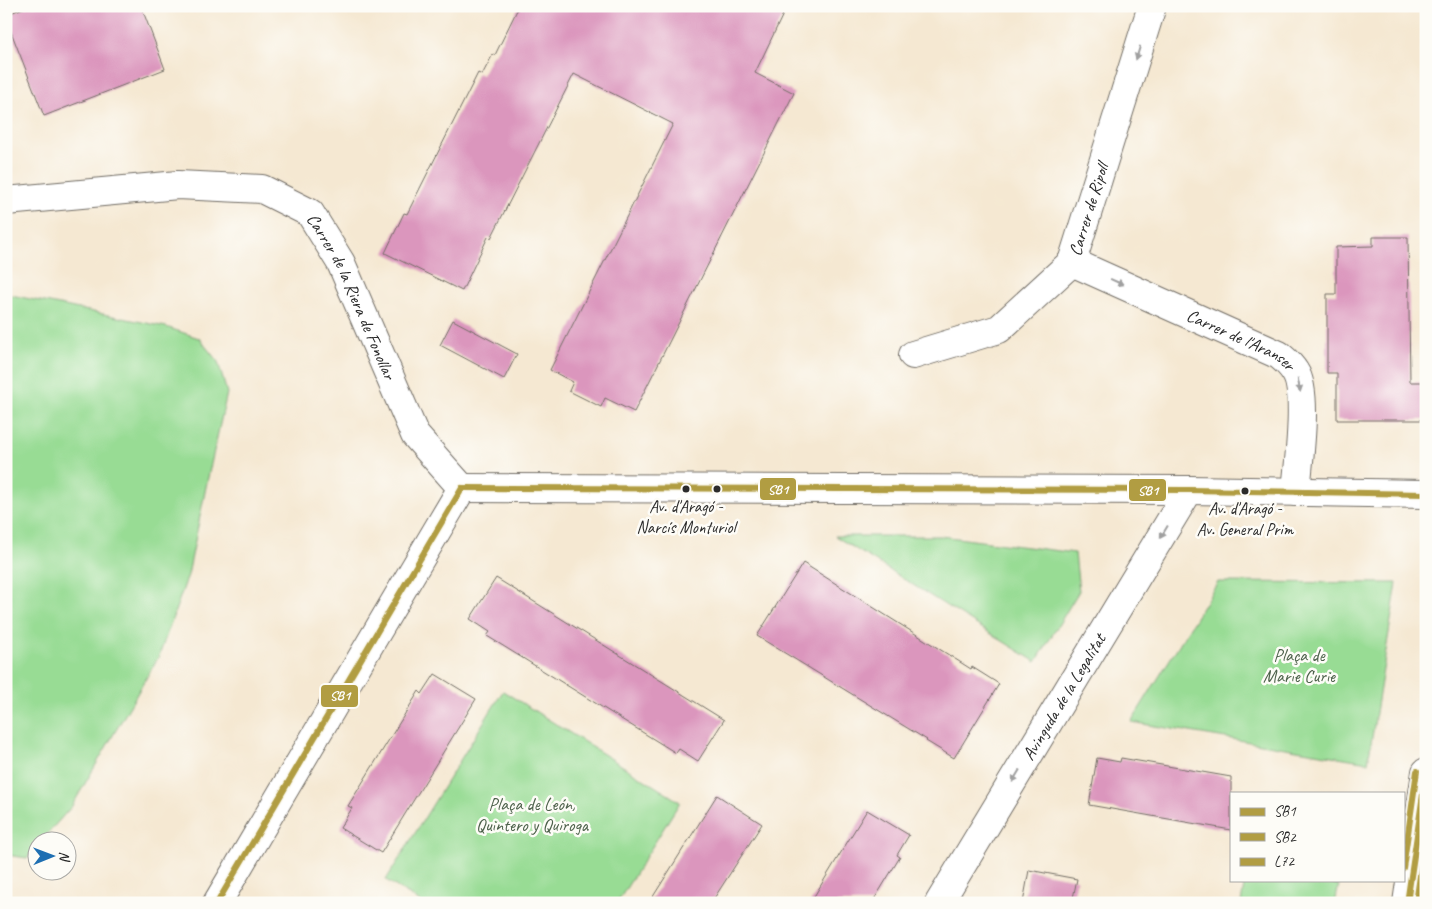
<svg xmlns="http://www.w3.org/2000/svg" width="1432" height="909" font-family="Caveat,sans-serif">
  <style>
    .green { fill: #98dc94; stroke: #628460 }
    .building { fill: #db96bd }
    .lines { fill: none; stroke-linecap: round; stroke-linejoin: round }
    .street-casing { stroke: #726d65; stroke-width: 30 }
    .street { stroke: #fff; stroke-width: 28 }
    .bus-1-casing { stroke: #fdfcf7; stroke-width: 10 }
    .bus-2-casing { stroke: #fdfcf7; stroke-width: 10 }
    .bus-3-casing { stroke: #fdfcf7; stroke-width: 10 }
    .bus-1 { stroke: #b19d42; stroke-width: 6 }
    .bus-2 { stroke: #b19d42; stroke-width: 6 }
    .bus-3 { stroke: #b19d42; stroke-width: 6 }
    .oneway { fill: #a0a0a0 }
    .bus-dot { fill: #2b2b2b; stroke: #fdfcf7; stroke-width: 2 }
    .labels { text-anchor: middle; stroke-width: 5; stroke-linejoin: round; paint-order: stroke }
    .bus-label { font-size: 17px; fill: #2b2b2b; stroke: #fdfcf7 }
    .street-label { font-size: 18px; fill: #2b2b2b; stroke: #fdfcf7 }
    .park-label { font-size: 18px; fill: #4c604a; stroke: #fdfcf7 }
    .line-badge { stroke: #fdfcf7; stroke-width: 2 }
    .badge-label { font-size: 14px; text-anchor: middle; font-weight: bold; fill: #fff }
  </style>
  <rect width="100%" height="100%" fill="#fdfcf7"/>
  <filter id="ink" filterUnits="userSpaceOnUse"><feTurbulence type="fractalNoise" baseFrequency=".02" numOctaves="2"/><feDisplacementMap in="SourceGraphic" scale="10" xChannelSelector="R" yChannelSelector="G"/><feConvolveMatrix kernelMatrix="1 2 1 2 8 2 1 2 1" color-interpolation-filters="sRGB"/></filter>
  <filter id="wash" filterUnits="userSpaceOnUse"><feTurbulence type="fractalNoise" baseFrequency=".0096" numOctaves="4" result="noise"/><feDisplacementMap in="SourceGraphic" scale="20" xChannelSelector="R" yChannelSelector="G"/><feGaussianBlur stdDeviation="1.12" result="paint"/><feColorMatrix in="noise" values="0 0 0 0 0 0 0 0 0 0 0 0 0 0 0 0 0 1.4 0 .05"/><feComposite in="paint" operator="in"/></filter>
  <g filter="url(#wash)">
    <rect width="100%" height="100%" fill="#f5e8d2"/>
    <!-- green -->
    <g class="green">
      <path d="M 6,294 L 166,327 L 199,338 L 218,362 L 227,393 L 207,482 L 188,575 L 159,656 L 72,806 L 41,841 L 38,842 L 37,846 L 27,858 L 6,855 Z"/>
      <path d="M 835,536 L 941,536 L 1075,553 L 1079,591 L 1036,662 Z"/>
      <path d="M 1218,582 L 1397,583 L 1368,762 L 1131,722 Z"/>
      <path d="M 503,691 L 680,802 L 617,903 L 422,903 L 386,880 Z"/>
      <path d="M 1245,880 L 1313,880 L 1339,885 L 1335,903 L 1241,903 Z"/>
    </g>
    <g id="blocks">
      <!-- building -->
      <g class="building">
        <path d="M 28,6 L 141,6 L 165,69 L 44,116 L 6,19 L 6,15 Z"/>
        <path d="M 519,6 L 787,6 L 755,73 L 794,93 L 634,412 L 605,398 L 601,407 L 569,391 L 573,382 L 550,370 L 673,124 L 574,74 L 491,238 L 488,237 L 462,291 L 385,253 L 404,213 L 407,214 L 478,73 L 482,75 L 493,54 L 495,55 Z"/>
        <path d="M 1373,237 L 1408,237 L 1410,382 L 1426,382 L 1426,420 L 1337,420 L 1337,373 L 1327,373 L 1327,294 L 1336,294 L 1336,247 L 1373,246 Z"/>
        <path d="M 453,320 L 517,354 L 504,379 L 440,345 Z"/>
        <path d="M 803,563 L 971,669 L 972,667 L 999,684 L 954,758 L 926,741 L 927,740 L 757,636 Z"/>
        <path d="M 496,578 L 724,720 L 698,761 L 679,749 L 676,753 L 487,636 L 490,632 L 470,619 Z"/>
        <path d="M 435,674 L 476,699 L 381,853 L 340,828 L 352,808 L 348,806 L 395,730 L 419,691 L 422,694 Z"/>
        <path d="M 1097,758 L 1120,762 L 1121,758 L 1231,777 L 1231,830 L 1089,805 Z"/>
        <path d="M 717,795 L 762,824 L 711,903 L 649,903 Z"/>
        <path d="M 867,810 L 909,835 L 897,855 L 900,857 L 872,903 L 810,903 Z"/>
        <path d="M 1029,870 L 1077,879 L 1072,903 L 1023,903 Z"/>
      </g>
    </g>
  </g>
  <g filter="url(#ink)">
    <use href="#blocks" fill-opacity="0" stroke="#726d65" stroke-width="1"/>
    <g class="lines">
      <defs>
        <g id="street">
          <path id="s1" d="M 6,201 L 178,185 L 262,189 L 310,213 L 341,263 L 415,435 L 462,488"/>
          <path id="s2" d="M 1072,262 L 1279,355 C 1285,360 1291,365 1295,372 C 1309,393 1298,465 1296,492"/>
          <path id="s3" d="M 913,355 L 999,329 L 1072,262 L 1152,6"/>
          <path d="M 462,488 L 1189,490 L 1426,494"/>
          <path d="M 217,903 L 462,488"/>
          <path id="s4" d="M 939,903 L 1189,490"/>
          <path d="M 1407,903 L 1426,772"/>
        </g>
      </defs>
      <!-- street casing -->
      <use href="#street" class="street-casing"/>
      <!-- street -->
      <use href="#street" class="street"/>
      <defs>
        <g id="bus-1">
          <path d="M 462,488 L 1189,490 L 1426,494"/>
          <path d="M 217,903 L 462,488"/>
          <path d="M 1407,903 L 1426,774"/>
        </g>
        <path id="bus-2" d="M 1416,903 L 1426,835"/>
        <path id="bus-3" d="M 1403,868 L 1417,771"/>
      </defs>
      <!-- bus-1 casing -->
      <use href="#bus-1" class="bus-1-casing"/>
      <!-- bus-2 casing -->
      <use href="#bus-2" class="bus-2-casing"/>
      <!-- bus-3 casing -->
      <use href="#bus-3" class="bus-3-casing"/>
      <!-- bus-1 -->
      <use href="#bus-1" class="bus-1"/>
      <!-- bus-2 -->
      <use href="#bus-2" class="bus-2"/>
      <!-- bus-3 -->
      <use href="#bus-3" class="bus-3"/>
    </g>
    <!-- one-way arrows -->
    <defs><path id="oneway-solid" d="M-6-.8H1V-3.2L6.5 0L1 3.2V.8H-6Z" transform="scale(1.25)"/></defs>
    <g class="oneway">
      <use href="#oneway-solid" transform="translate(1138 53) rotate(107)"/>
      <use href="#oneway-solid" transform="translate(1117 282) rotate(24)"/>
      <use href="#oneway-solid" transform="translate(1299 385) rotate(79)"/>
      <use href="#oneway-solid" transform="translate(1164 532) rotate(121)"/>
      <use href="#oneway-solid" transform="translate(1016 776) rotate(121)"/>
    </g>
  </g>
  <!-- markers -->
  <g class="bus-dot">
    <circle cx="686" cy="489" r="4.5"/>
    <circle cx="717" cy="489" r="4.5"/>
    <circle cx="1245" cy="491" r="4.5"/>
  </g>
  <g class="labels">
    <!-- bus labels -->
    <g class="bus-label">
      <text x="686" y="512">Av. d'Aragó -<tspan x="686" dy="21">Narcís Monturiol</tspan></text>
      <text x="1245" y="514">Av. d'Aragó -<tspan x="1245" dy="21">Av. General Prim</tspan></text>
    </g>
    <!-- street labels -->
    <g class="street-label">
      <text dy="6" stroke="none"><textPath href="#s3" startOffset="244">Carrer de Ripoll</textPath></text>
      <text dy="6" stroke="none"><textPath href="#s1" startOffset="404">Carrer de la Riera de Fonollar</textPath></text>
      <text dy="6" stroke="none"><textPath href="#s2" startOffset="186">Carrer de l'Aranser</textPath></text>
      <text dy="6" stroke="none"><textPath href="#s4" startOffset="241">Avinguda de la Legalitat</textPath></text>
    </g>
    <!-- park labels -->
    <g class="park-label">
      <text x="1299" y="661">Plaça de<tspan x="1299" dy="21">Marie Curie</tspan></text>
      <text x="532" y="810">Plaça de León,<tspan x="532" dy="21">Quintero y Quiroga</tspan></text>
    </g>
  </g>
  <g class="line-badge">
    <rect x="759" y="477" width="38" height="24" rx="5" fill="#b19d42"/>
    <rect x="1128" y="478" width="39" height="24" rx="5" fill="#b19d42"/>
    <rect x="320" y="684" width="39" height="24" rx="5" fill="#b19d42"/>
  </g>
  <g class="badge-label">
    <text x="778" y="494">SB1</text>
    <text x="1148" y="495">SB1</text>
    <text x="340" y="700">SB1</text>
  </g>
  <!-- margin -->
  <rect width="1432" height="909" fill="none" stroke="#fdfcf7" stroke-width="25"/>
  <!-- legend -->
  <rect x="1230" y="792" width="175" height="90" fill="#fdfcf7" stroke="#a9a8a5"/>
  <rect x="1240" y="808" width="25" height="8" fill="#b19d42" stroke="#a9a8a5"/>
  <text x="1274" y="816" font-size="15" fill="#2b2b2b">SB1</text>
  <rect x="1240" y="833" width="25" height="8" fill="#b19d42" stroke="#a9a8a5"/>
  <text x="1274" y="842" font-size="15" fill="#2b2b2b">SB2</text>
  <rect x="1240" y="858" width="25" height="8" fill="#b19d42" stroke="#a9a8a5"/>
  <text x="1274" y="866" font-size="15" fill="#2b2b2b">L72</text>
  <!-- north arrow -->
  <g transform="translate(52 856) rotate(89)"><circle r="24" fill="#fdfcf7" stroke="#a9a8a5"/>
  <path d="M0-4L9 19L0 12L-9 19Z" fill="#1f6fb2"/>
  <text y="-8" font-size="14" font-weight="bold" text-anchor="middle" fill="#2b2b2b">N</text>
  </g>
</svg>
